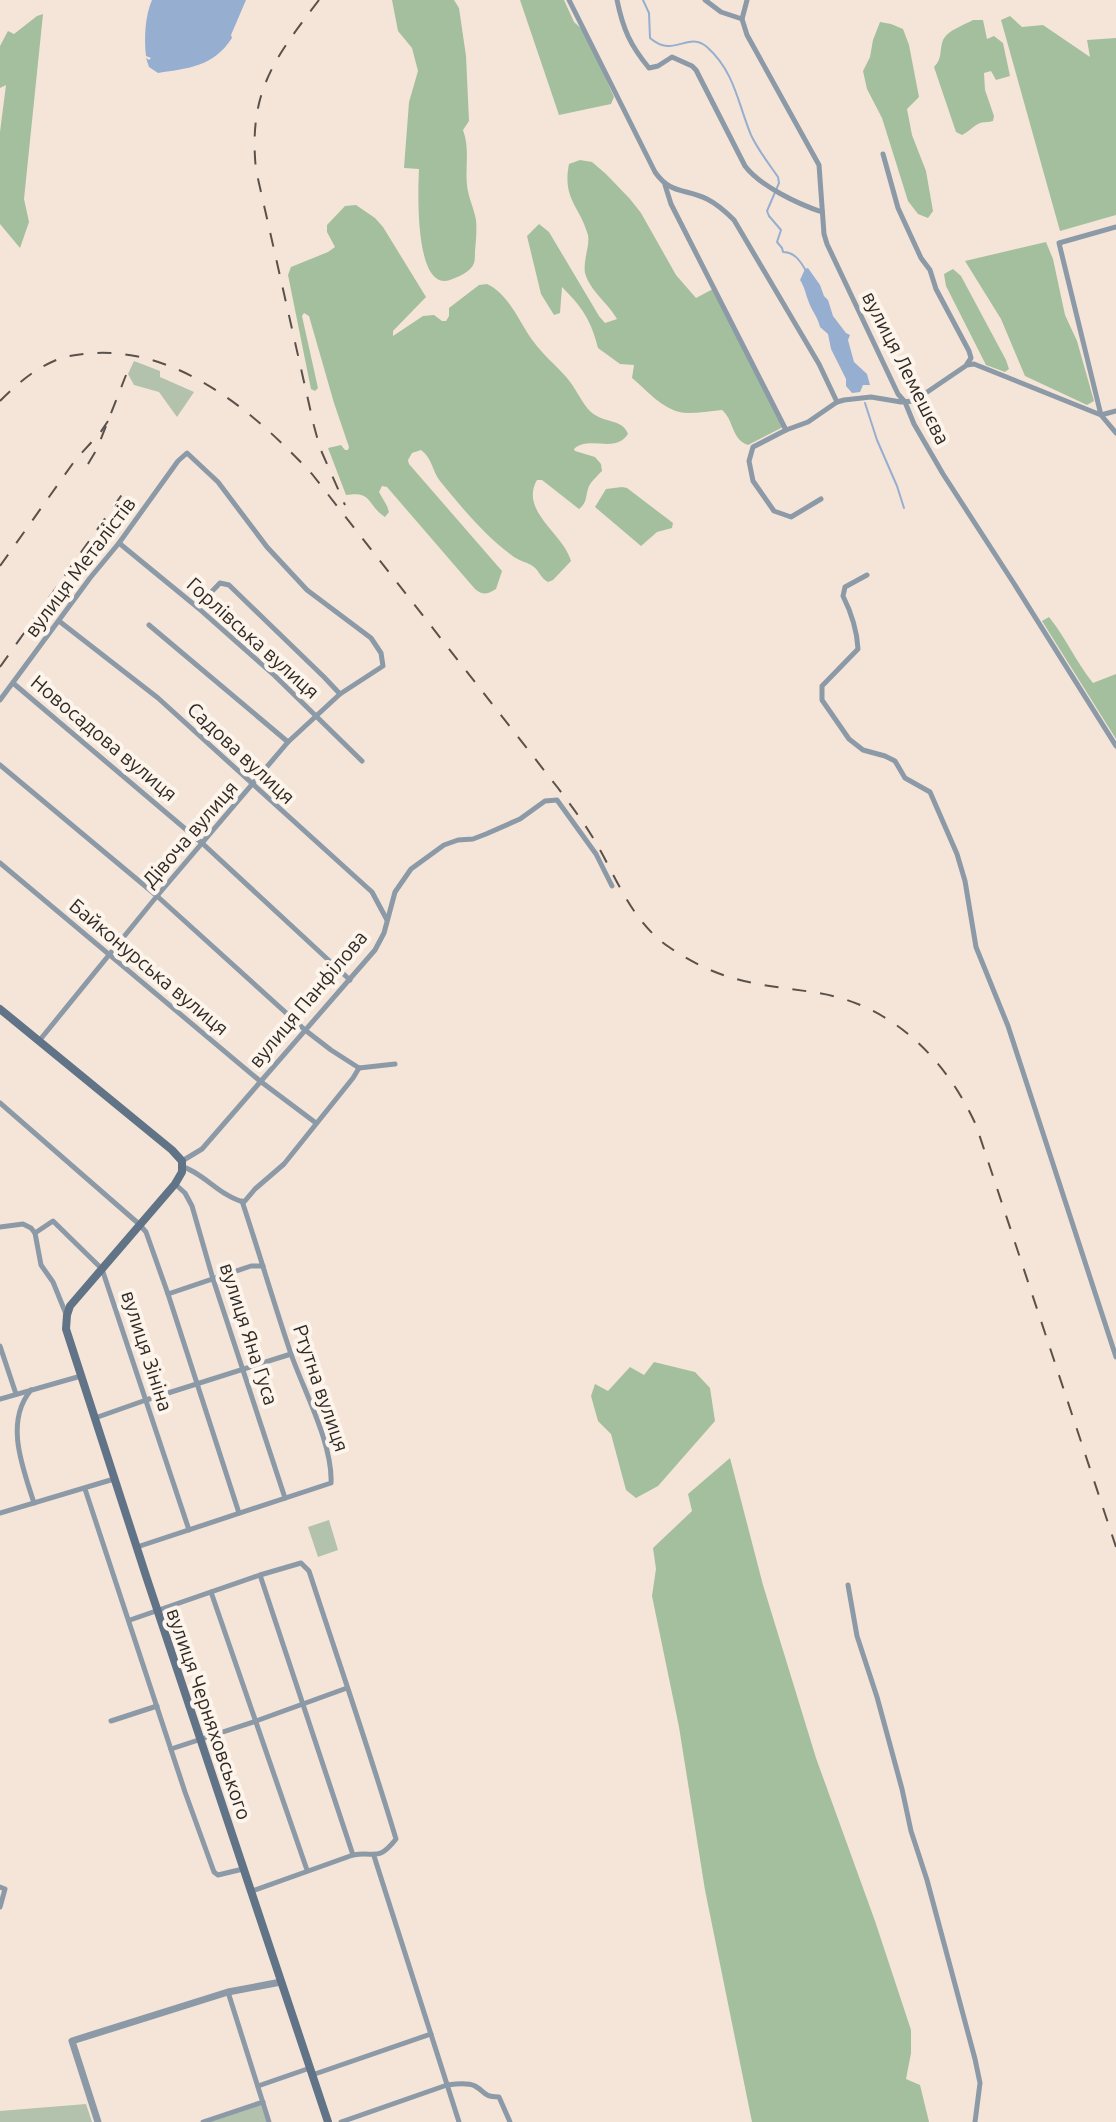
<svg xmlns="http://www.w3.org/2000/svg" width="1116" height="2122" font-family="Ubuntu,sans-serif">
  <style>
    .green { fill: #b2c2ad }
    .forest { fill: #a4bf9d }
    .water { fill: #96aed0 }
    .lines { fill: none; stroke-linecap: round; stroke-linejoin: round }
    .stream { stroke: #96aed0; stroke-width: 2 }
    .minor { stroke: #8c9aa7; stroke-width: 5 }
    .tertiary { stroke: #8c9aa7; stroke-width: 7 }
    .secondary { stroke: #617487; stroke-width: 8 }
    .rail { stroke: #5a514b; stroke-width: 2; stroke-dasharray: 14 14; stroke-linecap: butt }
    .labels { text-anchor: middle; stroke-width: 8; stroke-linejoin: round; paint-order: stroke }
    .street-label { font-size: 20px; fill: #302a25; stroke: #fdf4ec }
  </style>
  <rect width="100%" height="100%" fill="#f5e5d8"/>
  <!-- green -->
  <g class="green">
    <path d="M 134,361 L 160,371 L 160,377 L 194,392 L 177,417 L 159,392 L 134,385 L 128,374 Z"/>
    <path d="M 329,1520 L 338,1550 L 318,1557 L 308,1527 Z"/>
    <path d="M 86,2104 L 92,2122 L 0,2122 L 0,2111 Z"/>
    <path d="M 261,2105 L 267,2122 L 210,2122 Z"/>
  </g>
  <!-- forest -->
  <g class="forest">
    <path d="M 392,0 L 454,0 L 459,8 L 466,56 L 469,121 L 463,130 C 470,149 465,166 467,185 C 468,197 474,208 476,220 C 477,230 476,241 475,251 C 475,252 475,262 474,263 C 471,272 458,277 450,280 C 414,292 418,189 419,169 L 404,168 L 409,102 L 418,71 L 412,48 L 398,31 Z"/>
    <path d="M 520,0 L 564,0 L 574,22 L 585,32 L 614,97 L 611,104 L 559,115 Z"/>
    <path d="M 43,14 L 24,199 L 29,222 L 20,248 L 0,224 L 0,132 L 6,85 L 0,88 L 0,46 L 8,31 L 14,34 L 37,16 Z"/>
    <path d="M 1010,16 L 1022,27 L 1043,25 L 1090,57 L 1087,40 L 1116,38 L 1116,215 L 1060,231 L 1001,20 Z"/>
    <path d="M 973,20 L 983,20 L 987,39 L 994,36 L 1003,43 L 1010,76 L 996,80 L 991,71 L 984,73 L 985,90 L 994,116 L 993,121 C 987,123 984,121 978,124 C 972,127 970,131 962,135 L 956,132 L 934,67 C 943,58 939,50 943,40 C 948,30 964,25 973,20 Z"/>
    <path d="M 880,22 L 891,24 L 903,29 L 909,45 L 919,97 L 907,109 L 912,135 L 926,171 L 933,211 L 928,218 L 918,214 L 908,201 L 882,118 L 867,89 L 863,71 L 870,57 L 873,40 Z"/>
    <path d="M 580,160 L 592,162 L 606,174 L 630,199 L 641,213 L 676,275 L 696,298 L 713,289 L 783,427 L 748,445 C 731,439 734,420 722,410 C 710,411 699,413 688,413 C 665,413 648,391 632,378 L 634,365 L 620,364 L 598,348 C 591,320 582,307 562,287 L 560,313 L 554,315 L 541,294 L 527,236 L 539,224 L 549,232 L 599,316 L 605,323 L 617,319 C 608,303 590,291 585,273 C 583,260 590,246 588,235 C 580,206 562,199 569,164 Z"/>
    <path d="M 356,205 L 375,218 L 383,227 L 426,297 L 393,331 L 393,336 L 423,316 L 434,315 L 442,321 L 446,321 L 449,316 L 449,308 L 479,285 L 487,284 C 509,294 519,322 533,341 C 543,355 556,365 567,378 C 575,387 580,399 588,409 C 602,425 622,417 628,434 C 615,454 590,435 574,449 L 575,451 L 595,457 L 601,464 L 602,471 C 598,475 592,481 589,486 C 585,496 588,502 579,509 L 542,480 L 537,480 C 519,511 564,534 571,561 L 553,580 L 548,582 C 540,578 539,569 531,565 C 526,562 520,561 514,557 C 486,537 462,508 440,481 C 432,471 433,459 421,450 L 412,453 L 408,460 L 409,464 L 502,571 L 496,589 C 488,594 483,596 475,589 L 387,487 L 382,486 L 379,492 L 387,506 L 389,512 L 385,517 C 366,504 373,491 346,495 L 328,448 L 341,445 L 345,450 L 348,450 L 349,447 L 334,403 L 309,316 L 304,313 L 302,316 L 318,388 L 315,391 L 311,389 L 288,275 L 291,267 L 328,252 L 335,247 L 327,232 L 327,225 L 345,206 Z"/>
    <path d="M 1046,242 L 1053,259 L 1065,315 L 1077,341 L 1094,401 L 1087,405 L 1025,376 L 1001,319 L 965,261 Z"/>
    <path d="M 953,269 L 961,276 L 1006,360 L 1009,369 L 1005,372 L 986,365 L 946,286 L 944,274 Z"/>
    <path d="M 622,487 L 627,488 L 673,523 L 672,528 L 657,532 L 641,546 L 595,507 L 606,489 Z"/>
    <path d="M 1049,617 C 1066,638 1076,662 1093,683 L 1116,674 L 1116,739 L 1042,621 Z"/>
    <path d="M 654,1362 L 695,1372 L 710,1388 L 715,1421 L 658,1486 L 636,1498 L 626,1490 L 611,1434 L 598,1421 L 591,1396 L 595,1384 L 608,1391 L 630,1367 L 644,1375 Z"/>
    <path d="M 730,1458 L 763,1585 L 816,1758 L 875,1921 L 911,2030 L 911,2053 L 906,2079 L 920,2085 L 929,2122 L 752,2122 L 705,1890 L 679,1727 L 652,1596 L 656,1569 L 653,1548 L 692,1511 L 688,1494 Z"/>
  </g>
  <!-- water -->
  <g class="water">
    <path d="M 152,0 L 246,0 L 231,35 L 232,38 C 213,67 189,68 158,73 L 149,67 L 146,58 L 149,60 L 151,58 L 146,56 C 144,38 145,16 152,0 Z"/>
    <path d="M 808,268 L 820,285 L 824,296 L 828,300 L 833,316 L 846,333 L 850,335 L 848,340 L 854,362 L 867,374 L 870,385 L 863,385 L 860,392 L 852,393 L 846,386 L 846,379 L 831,349 L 828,334 L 820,327 C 818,317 811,310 808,300 C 805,292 805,288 800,280 L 805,269 Z"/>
  </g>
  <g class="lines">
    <!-- stream -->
    <g class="stream">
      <path d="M 643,0 L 649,13 L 650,38 C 674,59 688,30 707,47 C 735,72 738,104 751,135 C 758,150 769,164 778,177 L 779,183 L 767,211 L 769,216 L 781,230 L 777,242 L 782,248 L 783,252 C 794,252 800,260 806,271"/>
      <path d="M 865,403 L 877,440 L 897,486 L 904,508"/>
    </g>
    <!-- minor -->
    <g class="minor">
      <path d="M 569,0 L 655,172 C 671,195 685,188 707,199 C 717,204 726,212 734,220 L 819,364 L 837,402"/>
      <path d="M 617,0 C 623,29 630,45 649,68 L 658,66 L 672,57 L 692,66 L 696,70 L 745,166 C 760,186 798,204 822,212"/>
      <path d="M 705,0 L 721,12 L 742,19"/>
      <path d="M 747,0 L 742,19 L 747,35 L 819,165 L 824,234 L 827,244 L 898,394 L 905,402 L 914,424 L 943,474 L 1013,582 L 1116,746"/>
      <path d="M 883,154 L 898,208 L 921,258 L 930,270 L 936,289 L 969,351 L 971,358 L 967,364"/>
      <path d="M 665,185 L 671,204 L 786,430"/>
      <path d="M 1116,227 L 1059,243 L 1101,415 L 1116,433"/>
      <path d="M 821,499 L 791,517 L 774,511 L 753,481 L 749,461 L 753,447 L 786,430 L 808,422 L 837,402 L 844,400 L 871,397 L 901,402 L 914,401 L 967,365 L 974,364 L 1101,415 L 1116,411"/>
      <path d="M 119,543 L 197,607 L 275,676 L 362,761"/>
      <path d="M 867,575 L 845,587 L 843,596 C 852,614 857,629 858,649 L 822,686 L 822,700 L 849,739 L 863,750 L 885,756 L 895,761 L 905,778 L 930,792 L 957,854 L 965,881 L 976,947 L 1008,1026 L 1116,1357"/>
      <path d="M 197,607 L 220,583 L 229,585 L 324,677 L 340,694"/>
      <path d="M 59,621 L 158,698 L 372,892 L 387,920"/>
      <path d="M 149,625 L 288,742"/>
      <path d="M 13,683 L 202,843 L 350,980"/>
      <path d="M 0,700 L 90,578 L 119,543 L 178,461 L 187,453 L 218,482 L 267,547 L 307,590 L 371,638 L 381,653 L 383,666 L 340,694 L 288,742 L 157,896 L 39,1041"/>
      <path d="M 0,765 L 157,896 L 305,1030 L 331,1050 L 359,1068"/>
      <path d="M 0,863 L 260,1081 L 316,1123"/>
      <path d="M 359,1068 L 395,1064"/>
      <path d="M 0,1103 L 139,1224 L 146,1232 L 168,1294 L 239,1513"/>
      <path d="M 182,1161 L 202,1149 L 375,950 L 384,933 L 395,892 L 411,869 L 444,845 L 458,840 L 473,839 L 486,834 L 520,819 L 545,801 L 557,800 L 596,854 L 612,886"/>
      <path d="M 183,1167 C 202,1172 221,1197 244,1202 L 255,1189 L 284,1164 L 353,1078 L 359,1068"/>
      <path d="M 175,1184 L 185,1193 L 192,1206 L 213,1279 L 285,1498"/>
      <path d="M 0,1227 L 23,1224 L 31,1228 L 35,1233 L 41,1265 L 53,1282 L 66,1314"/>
      <path d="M 35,1233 L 53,1221 L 102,1269 L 189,1530"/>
      <path d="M 168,1294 L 251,1266 L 263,1266"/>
      <path d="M 0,1346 L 16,1394"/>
      <path d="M 31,1390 C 4,1422 23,1468 34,1503"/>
      <path d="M 0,1399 L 81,1376"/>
      <path d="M 95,1418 L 146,1400 L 291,1354"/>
      <path d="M 85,1489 L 185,1792 L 214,1872 L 218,1875 L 243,1869"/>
      <path d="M 0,1513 L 114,1479"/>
      <path d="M 137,1547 L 331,1483 C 333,1445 304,1391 291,1354 C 274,1304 259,1252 242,1201"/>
      <path d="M 260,1575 L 353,1855"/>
      <path d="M 848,1585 L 857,1636 L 877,1697 L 902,1789 L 911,1831 L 927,1880 L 975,2059 L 980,2083 L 975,2122"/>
      <path d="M 211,1592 L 307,1870"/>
      <path d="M 130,1620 L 260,1575 L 301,1563 L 309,1571 C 338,1660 369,1749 396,1839 C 378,1862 375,1851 353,1855 L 252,1891"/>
      <path d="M 111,1721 L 157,1706"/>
      <path d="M 171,1749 L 256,1721 L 347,1688"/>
      <path d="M 374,1856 L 459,2122"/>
      <path d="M 0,1887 L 5,1889 L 0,1907"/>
      <path d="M 228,1992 L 269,2122"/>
      <path d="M 312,2075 L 431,2034"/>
      <path d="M 258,2086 L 310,2068"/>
      <path d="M 203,2122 L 263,2102"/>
      <path d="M 341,2122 L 447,2085 C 455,2084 467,2082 475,2086 C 487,2093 482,2096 499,2097 L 510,2122"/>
    </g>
    <!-- tertiary -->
    <path class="tertiary" d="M 98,2122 L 72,2041 L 228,1992 L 281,1982"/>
    <!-- secondary -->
    <path class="secondary" d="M 0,1009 L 172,1150 L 182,1161 L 182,1172 L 175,1184 L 70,1306 L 67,1315 L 66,1329 L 147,1579 L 328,2122"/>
    <!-- rail -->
    <g class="rail">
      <path d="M 319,0 C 274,59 248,92 256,170 L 314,426 L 320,448 L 345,505"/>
      <path d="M 0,401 C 16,385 33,370 54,361 C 67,355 81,354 95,353 C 182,349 257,415 312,474 L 558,788 C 569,803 580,817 590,833 C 615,872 629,920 669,947 C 695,965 722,977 753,983 C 781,989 810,990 837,997 C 903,1015 949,1066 976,1125 L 1116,1547"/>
      <path d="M 88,464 L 97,449 L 126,375"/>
      <path d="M 0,566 L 76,459 L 100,433 L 108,421"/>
      <path d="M 0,667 L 128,486"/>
    </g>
  </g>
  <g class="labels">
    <!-- street labels -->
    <g class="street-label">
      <text transform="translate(906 368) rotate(63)" y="7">вулиця Лемешєва</text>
      <text transform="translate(80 567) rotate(-53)" y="7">вулиця Металістів</text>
      <text transform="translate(253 638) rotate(42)" y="7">Горлівська вулиця</text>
      <text transform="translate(104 738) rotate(40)" y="7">Новосадова вулиця</text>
      <text transform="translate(241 753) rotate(43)" y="7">Садова вулиця</text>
      <text transform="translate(190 834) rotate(-49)" y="7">Дівоча вулиця</text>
      <text transform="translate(149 967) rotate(40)" y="7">Байконурська вулиця</text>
      <text transform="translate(308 999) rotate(-50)" y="7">вулиця Панфілова</text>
      <text transform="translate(249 1334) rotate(72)" y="7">вулиця Яна Гуса</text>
      <text transform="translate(147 1351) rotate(72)" y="7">вулиця Зініна</text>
      <text transform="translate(321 1388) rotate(71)" y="7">Ртутна вулиця</text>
      <text transform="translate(209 1714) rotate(71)" y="7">вулиця Черняховського</text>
    </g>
  </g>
</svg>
